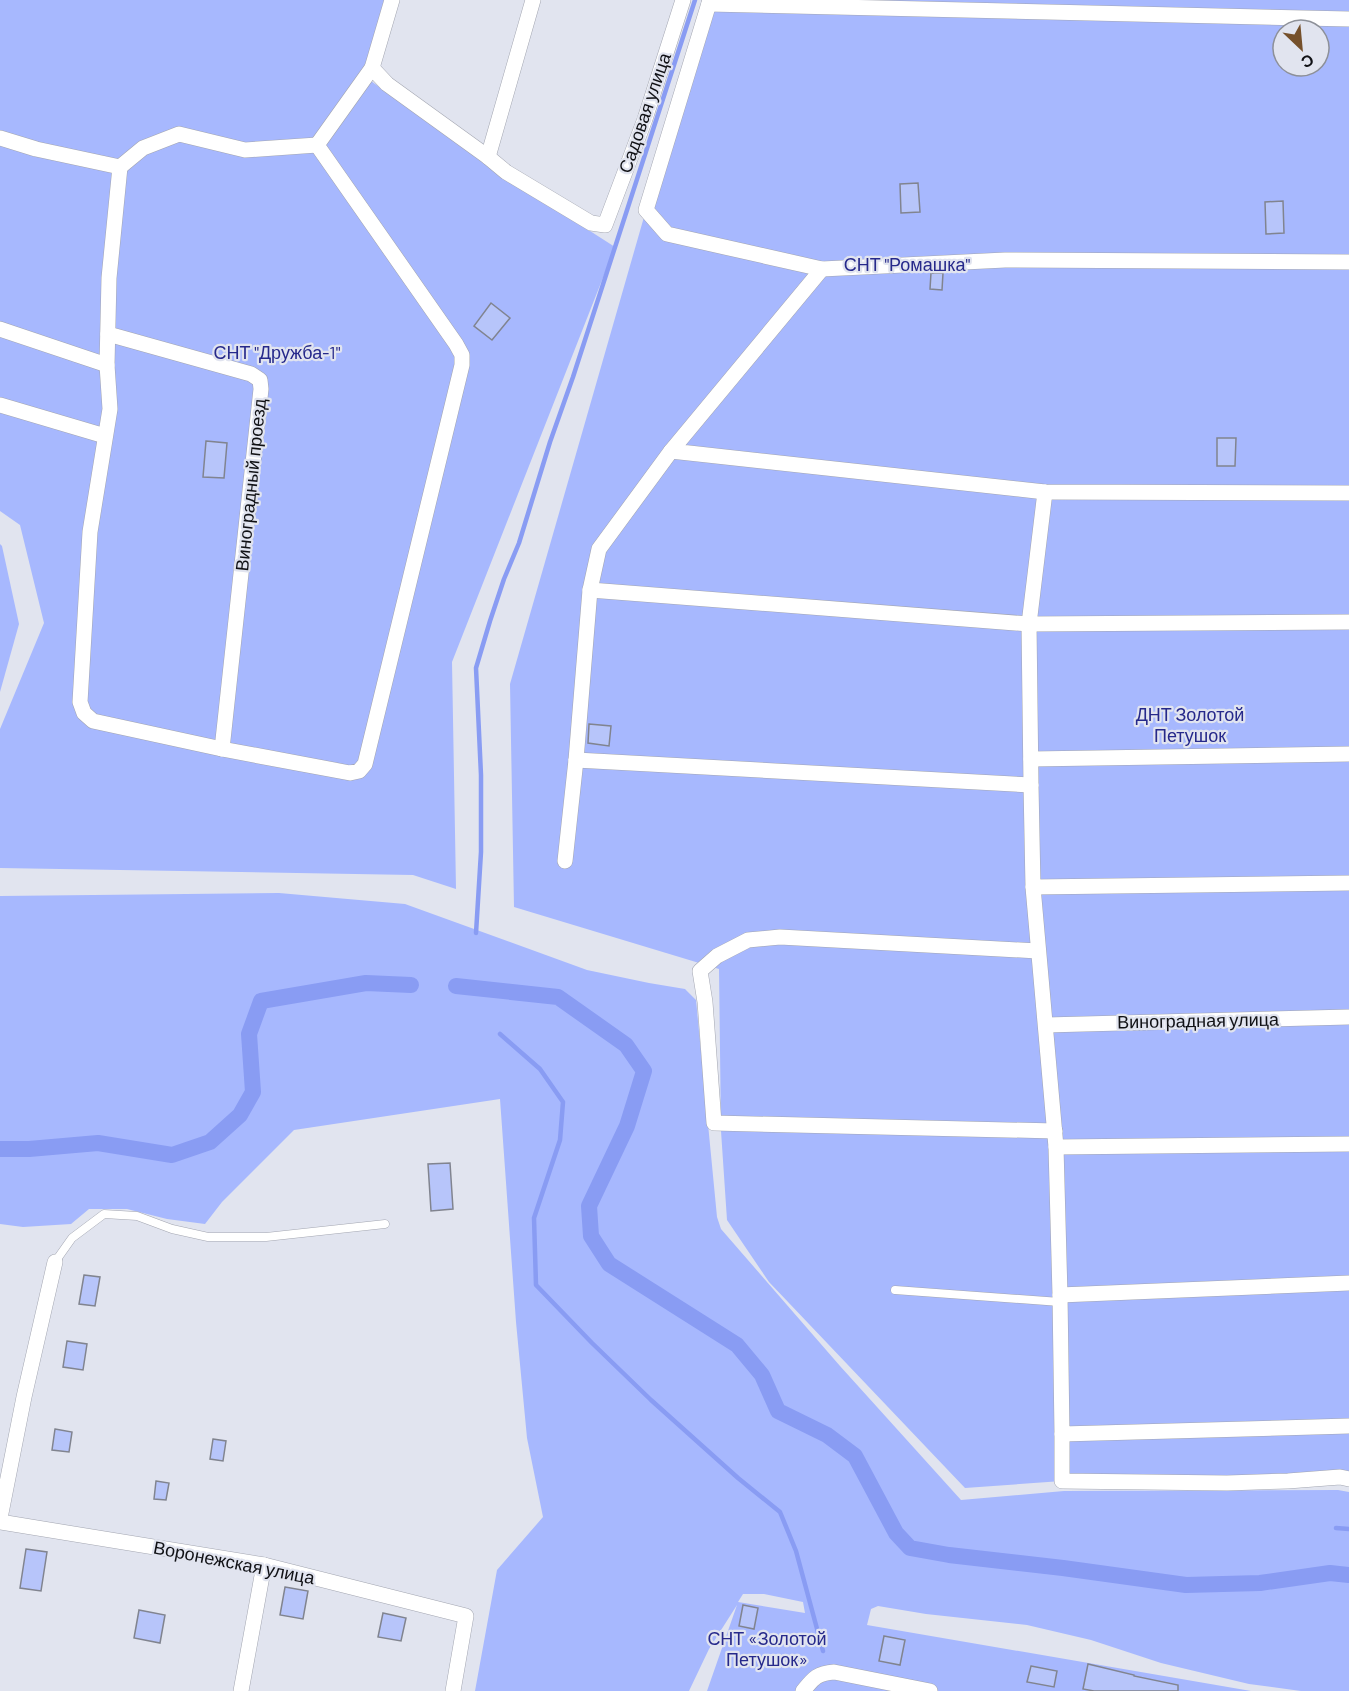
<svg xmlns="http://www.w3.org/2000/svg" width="1349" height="1691" font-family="Barlow,sans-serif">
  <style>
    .green { fill: #a7b8fe; fill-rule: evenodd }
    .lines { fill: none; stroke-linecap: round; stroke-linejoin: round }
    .stream { stroke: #899cf3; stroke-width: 4.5 }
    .canal { stroke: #899cf3; stroke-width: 16 }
    .building { fill: #b7c5fa; stroke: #81848f; stroke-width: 1.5 }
    .service-casing { stroke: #a3a6b1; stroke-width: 9 }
    .minor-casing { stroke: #a3a6b1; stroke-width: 16 }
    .service { stroke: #fff; stroke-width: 8 }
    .minor { stroke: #fff; stroke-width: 15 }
    .labels { text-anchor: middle; stroke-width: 4.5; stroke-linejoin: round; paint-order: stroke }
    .street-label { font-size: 18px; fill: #101115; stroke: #e1e4ef }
    .park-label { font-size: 18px; fill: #26298b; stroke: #e1e4ef }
  </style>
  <rect width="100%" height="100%" fill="#e1e4ef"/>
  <!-- green -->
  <g class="green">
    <path d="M 0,0 L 384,0 L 364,76 L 490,167 L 615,247 L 452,662 L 456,889 L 413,875 L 0,868 L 0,729 L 44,623 L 20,525 L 0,511 Z"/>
    <path d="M 714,0 L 1349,0 L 1349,1484 L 1062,1481 L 965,1488 L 769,1282 L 727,1220 L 721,1131 L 719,969 L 514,907 L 510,684 L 646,210 ZM 1283,30 L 1319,30 L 1319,66 L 1283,66 Z"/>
    <path d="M 0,544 L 2,546 L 19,624 L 0,692 Z"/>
    <path d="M 279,893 L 405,904 L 587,970 L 649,983 L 685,989 L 696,1000 L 717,1217 L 721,1229 L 840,1366 L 961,1500 L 1064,1491 L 1338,1490 L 1349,1492 L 1349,1691 L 1301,1691 L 1249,1684 L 1161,1663 L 1091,1640 L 1027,1625 L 926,1614 L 878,1606 L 871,1609 L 867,1625 L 1251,1691 L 707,1691 L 737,1605 L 709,1649 L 689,1691 L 475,1691 L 497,1570 L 543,1517 L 527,1438 L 516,1322 L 500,1099 L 294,1130 L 222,1202 L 205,1224 L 167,1219 L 127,1209 L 89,1209 L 71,1224 L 23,1227 L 0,1224 L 0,896 ZM 743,1594 L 764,1594 L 803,1602 L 805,1613 L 738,1602 Z"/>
  </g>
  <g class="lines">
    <!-- stream -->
    <g class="stream">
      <path d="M 476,933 L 481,852 L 481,775 L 476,668 L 490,621 L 504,579 L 519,543 L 550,442 L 573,377 L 695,0"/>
      <path d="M 500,1034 L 540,1069 L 563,1102 L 560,1140 L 534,1218 L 536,1285 L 592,1343 L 651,1400 L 738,1478 L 780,1512 L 796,1551 L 823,1651"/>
      <path d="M 1336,1528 L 1349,1529"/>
    </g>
    <!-- canal -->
    <g class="canal">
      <path d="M 456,986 L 558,997 L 626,1045 L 644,1071 L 627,1126 L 589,1206 L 591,1236 L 609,1264 L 737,1345 L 762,1375 L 778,1411 L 827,1435 L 855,1456 L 896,1533 L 910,1548 L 949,1555 L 1063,1568 L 1186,1585 L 1260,1583 L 1330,1573 L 1349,1575"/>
      <path d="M 0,1149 L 29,1149 L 98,1143 L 172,1155 L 210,1142 L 240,1115 L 253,1092 L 249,1034 L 261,1001 L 366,983 L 411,985"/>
    </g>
  </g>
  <!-- building -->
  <g class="building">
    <path d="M 918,183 L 920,212 L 901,213 L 900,184 Z"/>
    <path d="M 1283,201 L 1284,233 L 1266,234 L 1265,202 Z"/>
    <path d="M 931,273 L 943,273 L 942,290 L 930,289 Z"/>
    <path d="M 491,303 L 510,318 L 492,340 L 474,326 Z"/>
    <path d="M 1217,438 L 1236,438 L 1235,466 L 1217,466 Z"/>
    <path d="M 206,441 L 227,443 L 224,478 L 203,477 Z"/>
    <path d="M 589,724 L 611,726 L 609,746 L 588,743 Z"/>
    <path d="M 450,1163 L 453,1209 L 431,1211 L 428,1164 Z"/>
    <path d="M 84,1275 L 100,1277 L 95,1306 L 79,1304 Z"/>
    <path d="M 67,1341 L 87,1344 L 83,1370 L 63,1367 Z"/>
    <path d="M 55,1429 L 72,1432 L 69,1452 L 52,1450 Z"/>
    <path d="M 213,1439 L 226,1441 L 223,1461 L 210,1459 Z"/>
    <path d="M 156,1481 L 169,1483 L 166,1500 L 154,1499 Z"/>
    <path d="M 26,1549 L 47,1552 L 41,1591 L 20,1588 Z"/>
    <path d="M 285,1587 L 308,1591 L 303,1619 L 280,1615 Z"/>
    <path d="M 743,1605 L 758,1608 L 754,1629 L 739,1626 Z"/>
    <path d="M 139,1610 L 165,1615 L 160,1643 L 134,1638 Z"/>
    <path d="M 383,1613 L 406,1618 L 401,1641 L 378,1637 Z"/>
    <path d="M 884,1636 L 905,1640 L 900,1665 L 879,1661 Z"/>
    <path d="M 1088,1664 L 1134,1675 L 1134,1676 L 1178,1685 L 1178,1691 L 1094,1691 L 1083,1689 Z"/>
    <path d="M 1031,1666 L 1057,1671 L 1054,1687 L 1027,1682 Z"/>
  </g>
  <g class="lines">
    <defs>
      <g id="service">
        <path d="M 55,1262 L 72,1238 L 104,1214 L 137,1216 L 172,1229 L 208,1237 L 266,1237 L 385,1224"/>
        <path d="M 895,1290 L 1060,1302"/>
      </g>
      <g id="minor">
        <path d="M 710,0 L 646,210 L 667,234 L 822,269 L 1005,260 L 1349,262"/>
        <path d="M 709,4 L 1349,19"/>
        <path d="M 372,68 L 387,84 L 488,157 L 506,172 L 591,223 L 605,225 L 645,119 L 683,0"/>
        <path d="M 0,138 L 36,149 L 120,167 L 109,278 L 107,365 L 110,409 L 90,532 L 80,702 L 84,713 L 93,721 L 222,749 L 350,773 L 359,771 L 365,764 L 462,365 L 462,355 L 456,344 L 317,145 L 372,68 L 392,0"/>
        <path d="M 488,157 L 533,0"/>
        <path d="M 120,167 L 143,148 L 179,134 L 245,150 L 317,145"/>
        <path d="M 822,269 L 671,451 L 1045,492 L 1349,493"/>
        <path d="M 0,329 L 107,365"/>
        <path d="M 108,334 L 251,374 L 260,380 L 261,389 L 222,749"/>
        <path d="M 0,405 L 105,436"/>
        <path d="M 1045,492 L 1029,624 L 1031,785 L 1033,887 L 1056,1147 L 1060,1295 L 1062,1434 L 1349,1426"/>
        <path d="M 590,590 L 1029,624 L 1349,622"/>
        <path d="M 1031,759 L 1349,754"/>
        <path d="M 576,760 L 1031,785"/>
        <path d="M 565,861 L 576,760 L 590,590 L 599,549 L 671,451"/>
        <path d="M 1033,887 L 1349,883"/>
        <path d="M 1038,951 L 780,937 L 748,940 L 717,956 L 700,971 L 705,1002 L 714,1123 L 1055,1131"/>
        <path d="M 1046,1025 L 1349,1017"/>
        <path d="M 1056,1147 L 1349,1144"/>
        <path d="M 1060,1295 L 1349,1283"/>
        <path d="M 1062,1434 L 1062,1481 L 1227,1483 L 1288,1481 L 1340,1477 L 1349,1479"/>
        <path d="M 0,1518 L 24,1397 L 55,1262"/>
        <path d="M 0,1522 L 264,1565 L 466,1616 L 453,1691"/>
        <path d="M 241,1691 L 264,1565"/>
        <path d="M 803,1691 C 813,1679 817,1673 834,1672 L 930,1691"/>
      </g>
    </defs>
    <!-- service casing -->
    <use href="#service" class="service-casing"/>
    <!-- minor casing -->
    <use href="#minor" class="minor-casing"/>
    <!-- service -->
    <use href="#service" class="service"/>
    <!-- minor -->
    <use href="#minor" class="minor"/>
  </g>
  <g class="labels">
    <!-- street labels -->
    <g class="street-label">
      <text transform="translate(645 113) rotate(-71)" y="6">Садовая улица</text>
      <text transform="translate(251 485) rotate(-84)" y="6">Виноградный проезд</text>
      <text transform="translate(1198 1021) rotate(-1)" y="6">Виноградная улица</text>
      <text transform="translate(234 1563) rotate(11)" y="6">Воронежская улица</text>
    </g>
    <!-- park labels -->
    <g class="park-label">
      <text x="907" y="271">СНТ "Ромашка"</text>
      <text x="277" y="359">СНТ "Дружба-1"</text>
      <text x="1190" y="721">ДНТ Золотой<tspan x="1190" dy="21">Петушок</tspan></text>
      <text x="767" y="1645">СНТ «Золотой<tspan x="767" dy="21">Петушок»</tspan></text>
    </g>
  </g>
  <!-- north arrow -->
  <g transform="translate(1301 48) rotate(154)"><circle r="28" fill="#e1e4ef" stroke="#8d9098" stroke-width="1.5"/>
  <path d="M0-4.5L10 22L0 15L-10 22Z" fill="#75502b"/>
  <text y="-9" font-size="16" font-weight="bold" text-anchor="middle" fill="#101115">С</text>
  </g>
</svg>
